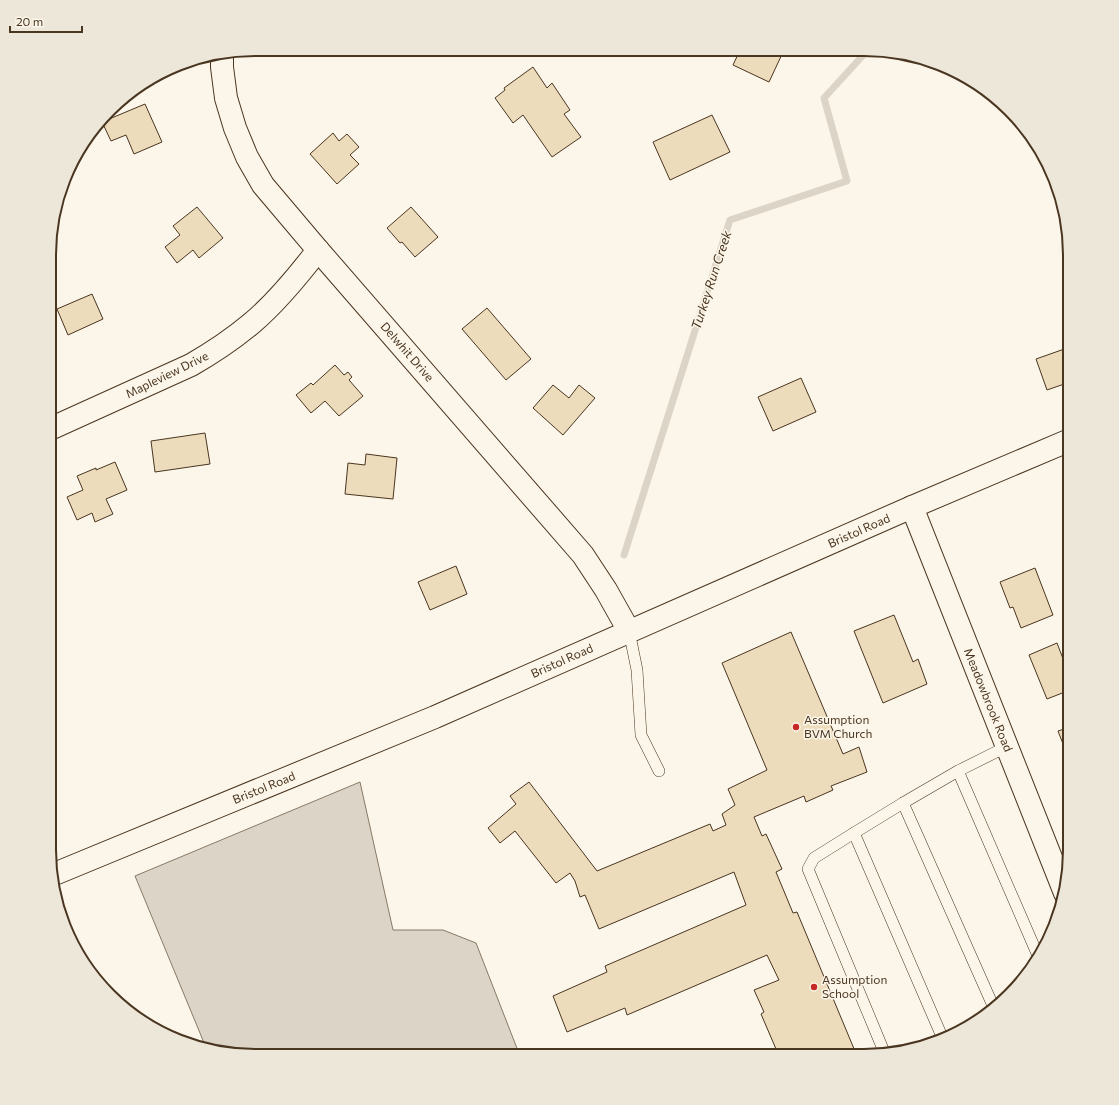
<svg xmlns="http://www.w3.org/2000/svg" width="1119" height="1105" font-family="Commissioner,sans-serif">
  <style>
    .water { fill: #dcd4c6; stroke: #887966 }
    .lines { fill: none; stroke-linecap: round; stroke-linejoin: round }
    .stream { stroke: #dcd4c6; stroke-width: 7 }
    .building { fill: #ecdcbc; stroke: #4a3520 }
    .service-casing { stroke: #4a3520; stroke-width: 12 }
    .minor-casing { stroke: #4a3520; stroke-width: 24 }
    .secondary-casing { stroke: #4a3520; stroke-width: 24 }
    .service { stroke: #fbf6e9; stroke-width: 11 }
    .minor { stroke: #fbf6e9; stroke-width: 22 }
    .secondary { stroke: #fbf6e9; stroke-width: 22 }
    .poi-dot { fill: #c62828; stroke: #fbf6e9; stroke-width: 1.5 }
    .labels { text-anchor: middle; stroke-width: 3; stroke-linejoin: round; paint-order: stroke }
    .street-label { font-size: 12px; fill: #4a3520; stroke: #fbf6e9 }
    .poi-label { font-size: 12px; fill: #4a3520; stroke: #fbf6e9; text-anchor: start }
    .water-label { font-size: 13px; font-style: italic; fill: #4a3520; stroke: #fbf6e9 }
    .rim { fill: none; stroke: #4a3520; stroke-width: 2 }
  </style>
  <rect width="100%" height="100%" fill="#fbf6e9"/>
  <!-- water -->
  <path class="water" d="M 360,782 L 393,930 L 443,930 L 476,943 L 520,1056 L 241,1056 L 207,1050 L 135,876 Z"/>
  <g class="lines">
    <!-- stream -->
    <path class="stream" d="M 624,555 L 730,220 L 847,181 L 824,98 L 867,51"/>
  </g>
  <!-- building -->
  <g class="building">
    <path d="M 740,50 L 784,50 L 769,82 L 733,65 Z"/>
    <path d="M 533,67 L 547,88 L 552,83 L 570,110 L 564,114 L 581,137 L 552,157 L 523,115 L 513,123 L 495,98 L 505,90 L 504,88 Z"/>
    <path d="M 145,104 L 162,142 L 134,154 L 126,135 L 111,141 L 102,122 Z"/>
    <path d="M 712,115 L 730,152 L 670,180 L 653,142 Z"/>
    <path d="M 333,133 L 339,141 L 347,134 L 359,147 L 350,155 L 359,164 L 337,184 L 310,154 Z"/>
    <path d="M 197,207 L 223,238 L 199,258 L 193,250 L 177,263 L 165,247 L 180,235 L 173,226 Z"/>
    <path d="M 411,207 L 438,237 L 415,257 L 402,242 L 400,243 L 387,228 Z"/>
    <path d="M 92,294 L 103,319 L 68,335 L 57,309 Z"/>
    <path d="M 487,308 L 531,359 L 506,380 L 462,329 Z"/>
    <path d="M 1070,347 L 1070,382 L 1047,390 L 1036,359 Z"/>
    <path d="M 335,365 L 344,375 L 348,372 L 352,377 L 349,380 L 363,396 L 339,416 L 325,401 L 311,413 L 296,395 L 311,383 L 313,385 Z"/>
    <path d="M 801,378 L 816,412 L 773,431 L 758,397 Z"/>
    <path d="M 553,385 L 569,398 L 579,385 L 595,398 L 563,435 L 533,408 Z"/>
    <path d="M 205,433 L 210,464 L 155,472 L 151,441 Z"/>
    <path d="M 366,454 L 397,458 L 393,499 L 345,494 L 348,463 L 365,465 Z"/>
    <path d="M 115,462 L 127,490 L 106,499 L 113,514 L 95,522 L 92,513 L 77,520 L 67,497 L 83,490 L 77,476 L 96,468 L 96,470 Z"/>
    <path d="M 456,566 L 467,594 L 430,610 L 418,582 Z"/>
    <path d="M 1035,568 L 1053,615 L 1021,628 L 1013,607 L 1010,608 L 1000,582 Z"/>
    <path d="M 894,615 L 913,662 L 918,659 L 927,684 L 883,703 L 854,631 Z"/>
    <path d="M 791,632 L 843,754 L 859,747 L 867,772 L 831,786 L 833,790 L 806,802 L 804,796 L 754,817 L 762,836 L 766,834 L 782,869 L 776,872 L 793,913 L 797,912 L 857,1056 L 779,1056 L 761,1014 L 764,1012 L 754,990 L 779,980 L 767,955 L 627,1015 L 625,1008 L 567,1032 L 553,996 L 607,972 L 605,966 L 746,905 L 734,872 L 599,929 L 585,895 L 580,897 L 575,881 L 570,873 L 556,883 L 515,831 L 500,843 L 488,828 L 516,804 L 510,796 L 529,782 L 597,871 L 710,824 L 713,831 L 726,825 L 722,814 L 735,805 L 728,789 L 767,770 L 722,663 Z"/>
    <path d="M 1057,643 L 1065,664 L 1070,662 L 1070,690 L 1047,699 L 1029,655 Z"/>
    <path d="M 1070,727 L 1070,762 L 1058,731 Z"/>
  </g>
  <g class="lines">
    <defs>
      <g id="service">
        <path d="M 629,631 L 637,670 L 641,735 L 659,771"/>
        <path d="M 958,771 L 1039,958"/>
        <path d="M 903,803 L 994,1008"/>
        <path d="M 854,833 L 943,1039"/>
        <path d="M 885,1054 L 808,869 L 814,858 L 854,833 L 903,803 L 958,771 L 1006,747"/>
      </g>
      <g id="minor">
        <path d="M 222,54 L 222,67 L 226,98 L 235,128 L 247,157 L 263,185 L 318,250 L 583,555 L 606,590 L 629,631"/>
        <path d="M 52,428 L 191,365 C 212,353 233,339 252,323 C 277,302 298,276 318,250"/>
        <path d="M 912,507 L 1065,893"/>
      </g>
      <path id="secondary" d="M 52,875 L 435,717 L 912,507 L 1070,440"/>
    </defs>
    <!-- service casing -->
    <use href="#service" class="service-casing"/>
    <!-- minor casing -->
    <use href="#minor" class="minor-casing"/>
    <!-- secondary casing -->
    <use href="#secondary" class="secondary-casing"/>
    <!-- service -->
    <use href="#service" class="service"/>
    <!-- minor -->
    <use href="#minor" class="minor"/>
    <!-- secondary -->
    <use href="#secondary" class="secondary"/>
  </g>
  <!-- markers -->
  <g class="poi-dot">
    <circle cx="796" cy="727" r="4"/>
    <circle cx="814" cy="987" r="4"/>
  </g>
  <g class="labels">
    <!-- street labels -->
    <g class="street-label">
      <text transform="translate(407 352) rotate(49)" y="4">Delwhit Drive</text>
      <text transform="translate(167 375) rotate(-26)" y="4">Mapleview Drive</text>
      <text transform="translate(859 531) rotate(-24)" y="4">Bristol Road</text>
      <text transform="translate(562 661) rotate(-24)" y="4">Bristol Road</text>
      <text transform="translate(988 700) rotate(68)" y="4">Meadowbrook Road</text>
      <text transform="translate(264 788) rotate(-22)" y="4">Bristol Road</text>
    </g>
    <!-- poi labels -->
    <g class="poi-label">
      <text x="804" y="724">Assumption<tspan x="804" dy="14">BVM Church</tspan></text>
      <text x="822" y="984">Assumption<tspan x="822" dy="14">School</tspan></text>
    </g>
    <!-- water labels -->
    <g class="water-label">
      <text transform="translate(711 280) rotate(-72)" y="5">Turkey Run Creek</text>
    </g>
  </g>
  <!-- crop -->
  <path d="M0 0H1119V1105H0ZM255 56H864A199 199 0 0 1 1063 255V850A199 199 0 0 1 864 1049H255A199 199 0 0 1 56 850V255A199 199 0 0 1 255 56Z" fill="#ede7d9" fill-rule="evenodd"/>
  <path class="rim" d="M255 56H864A199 199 0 0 1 1063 255V850A199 199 0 0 1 864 1049H255A199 199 0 0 1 56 850V255A199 199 0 0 1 255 56Z"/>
  <!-- scale -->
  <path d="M10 26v6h72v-6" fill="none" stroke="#4a3520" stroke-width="2"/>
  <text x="16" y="26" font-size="12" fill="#4a3520" stroke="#fbf6e9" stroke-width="3" paint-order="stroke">20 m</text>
</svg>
